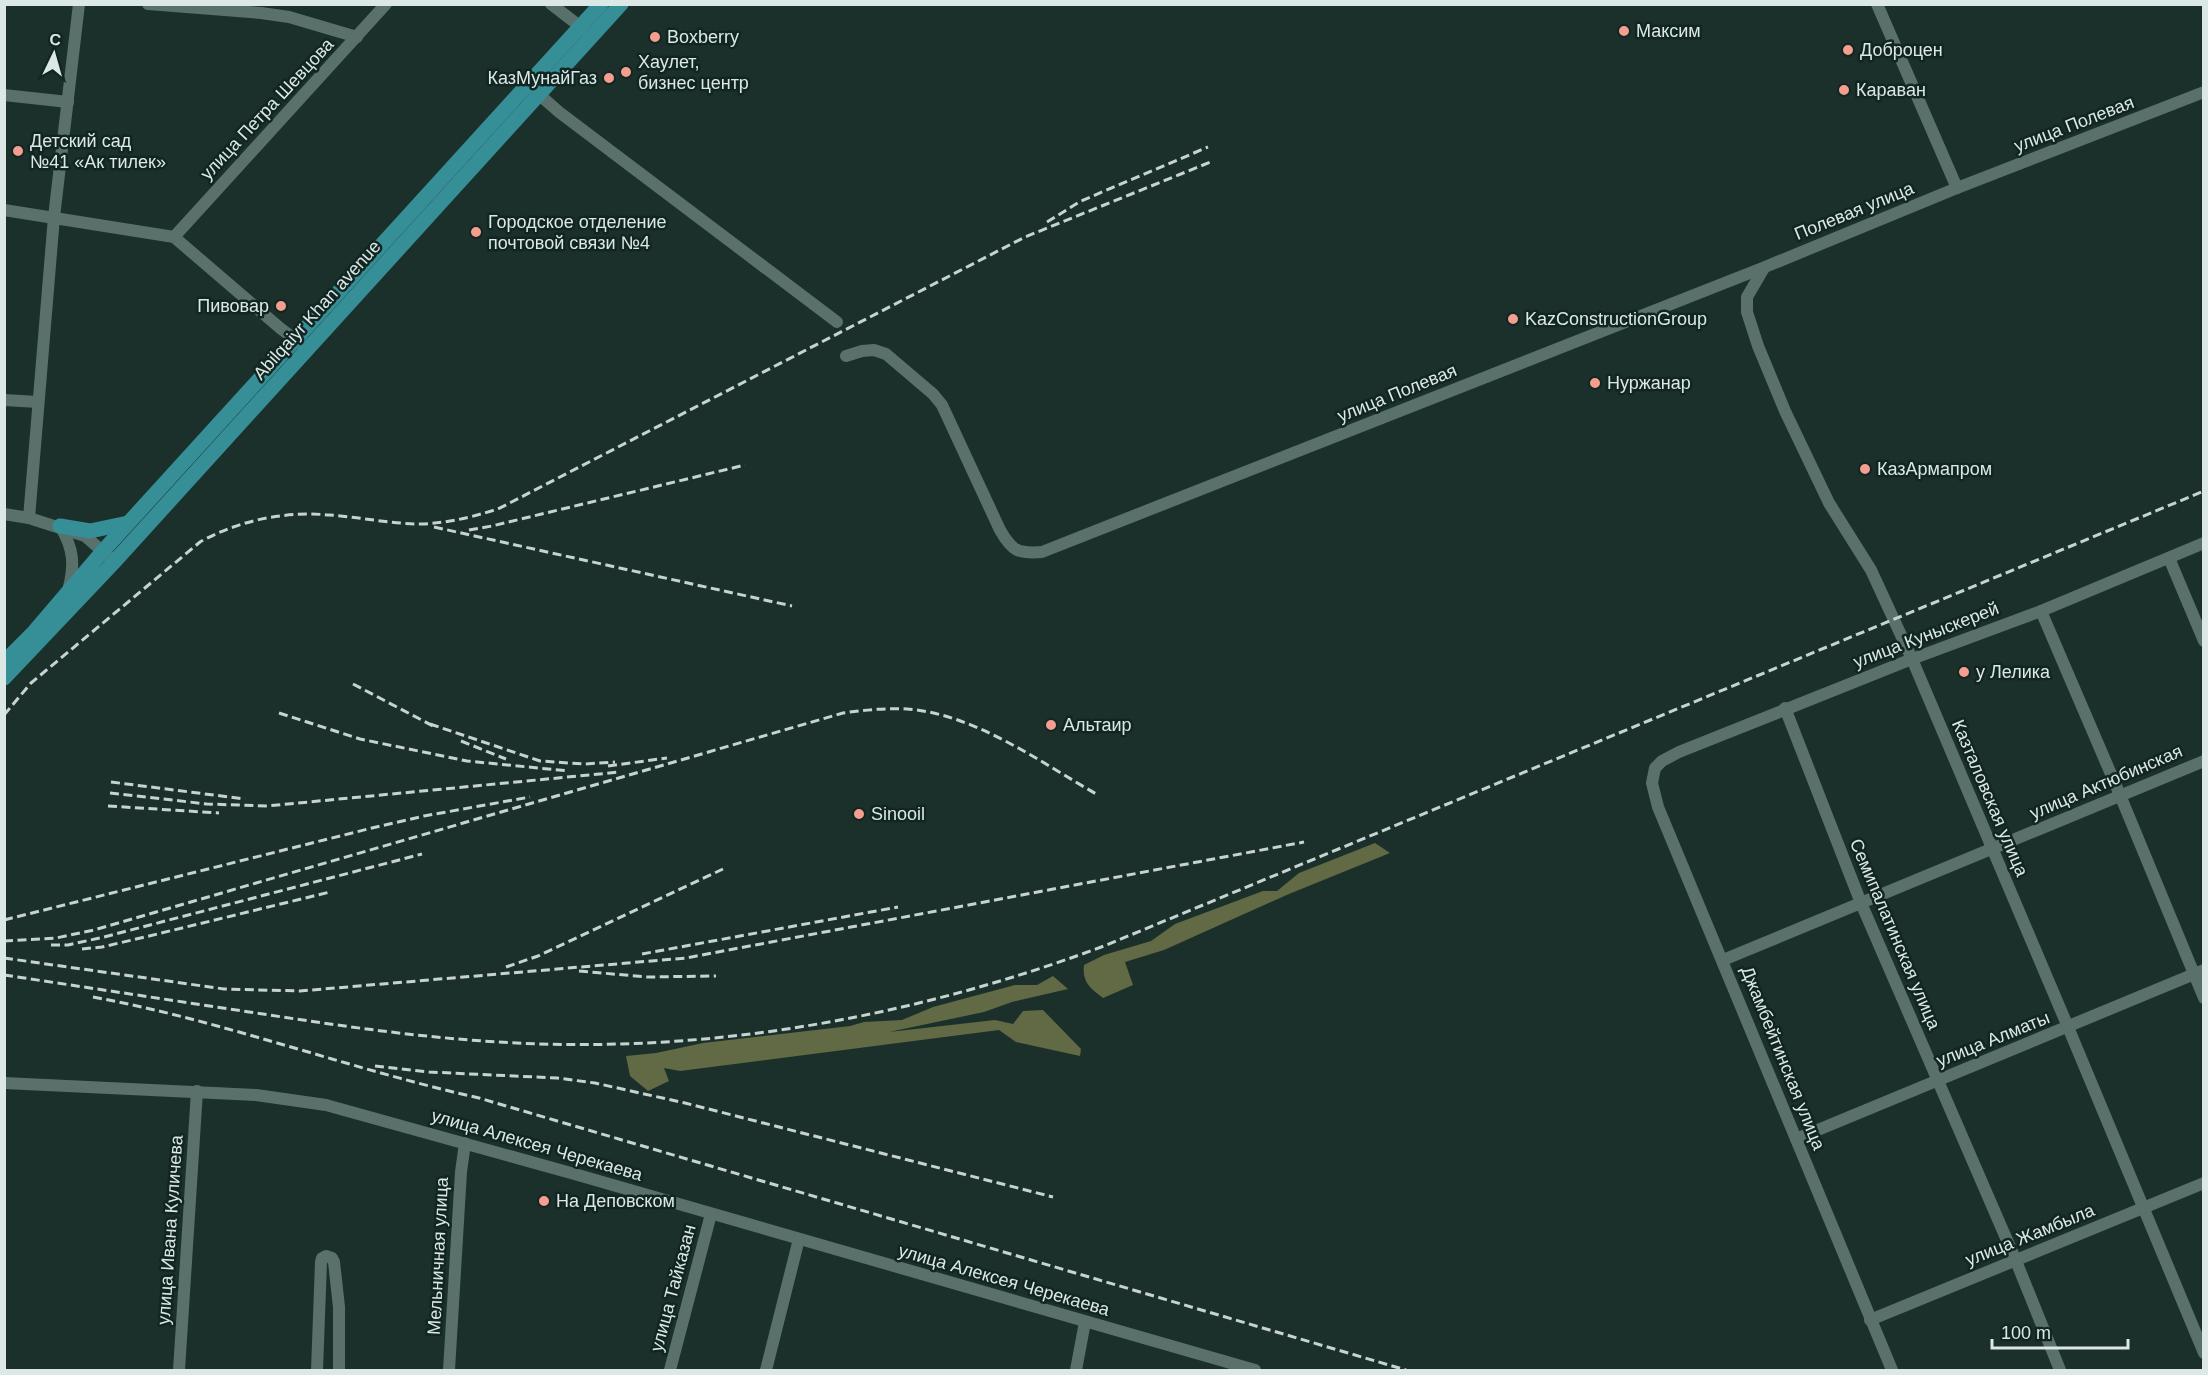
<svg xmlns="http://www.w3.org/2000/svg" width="2208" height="1375" font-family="Arial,sans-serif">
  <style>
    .forest { fill: #616a44 }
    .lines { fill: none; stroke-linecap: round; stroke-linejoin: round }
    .minor { stroke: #59706b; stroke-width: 12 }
    .major { stroke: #368f97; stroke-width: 15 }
    .rail { stroke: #c6d3d0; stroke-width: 3; stroke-dasharray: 9 4.5; stroke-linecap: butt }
    .poi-dot { fill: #f59d8f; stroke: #112622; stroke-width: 2 }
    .labels { text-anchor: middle; stroke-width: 5; stroke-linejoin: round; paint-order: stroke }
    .poi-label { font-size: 18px; fill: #dce8e5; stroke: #112622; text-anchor: start }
    .street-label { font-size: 18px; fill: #dce8e5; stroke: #112622 }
  </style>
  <rect width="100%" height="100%" fill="#1b302b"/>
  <!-- forest -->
  <g class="forest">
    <path d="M 1375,843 L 1390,853 L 1289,894 L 1164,950 L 1125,962 L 1133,985 L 1103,998 C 1090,988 1082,982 1084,965 L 1104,955 L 1151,941 L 1175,924 L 1263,891 L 1277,891 L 1299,873 Z"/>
    <path d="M 1053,976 L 1068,989 L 1012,1002 L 984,1012 L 889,1032 L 995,1020 L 1013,1024 L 1023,1011 L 1043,1010 L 1081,1049 L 1080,1056 L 1016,1042 L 999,1030 L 680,1071 L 664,1068 L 669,1081 L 648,1091 L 630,1076 L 626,1056 L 656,1053 L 703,1043 L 850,1026 L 864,1022 L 902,1020 L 933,1007 L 1015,985 L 1037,985 Z"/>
  </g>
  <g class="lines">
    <!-- minor -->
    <g class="minor">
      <path d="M 148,4 L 261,13 L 289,17 L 357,37"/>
      <path d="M 551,4 L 586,31"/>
      <path d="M 1877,4 L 1957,188"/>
      <path d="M 534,90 L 559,112 L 837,322"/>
      <path d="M 4,95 L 68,102"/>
      <path d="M 4,210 L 174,237 L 280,328 L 301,344"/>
      <path d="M 174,237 L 386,4"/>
      <path d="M 1764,268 L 1747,297 L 1747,312 L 1758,346 L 1785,411 L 1829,503 L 1871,570 L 1912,659 L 2068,1027 L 2204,1353"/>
      <path d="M 846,356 L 862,351 L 874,350 L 886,354 L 933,394 L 942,405 L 1000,530 C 1012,551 1018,554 1042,552 L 1765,267 L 1957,188 L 2204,92"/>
      <path d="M 4,400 L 38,402"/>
      <path d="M 4,514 L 29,518 L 85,536 L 109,557"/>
      <path d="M 29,518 L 54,217 L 79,4"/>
      <path d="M 60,526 C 74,549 75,565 68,591"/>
      <path d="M 2169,558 L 2204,641"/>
      <path d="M 2041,611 L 2120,795 L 2204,998"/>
      <path d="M 1785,708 L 1861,903 L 2016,1261 L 2060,1370"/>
      <path d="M 1723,960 L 2204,761"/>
      <path d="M 4,1083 L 256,1095 L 326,1105 L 578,1175 L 1255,1370"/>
      <path d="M 1796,1139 L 2204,970"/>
      <path d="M 1870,1320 L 2204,1183"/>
      <path d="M 179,1370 L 197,1091"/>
      <path d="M 317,1370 L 321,1262 L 322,1258 L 326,1256 L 332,1258 L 334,1262 L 339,1307 L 339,1370"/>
      <path d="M 449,1370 L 461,1172 L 465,1143"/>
      <path d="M 670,1370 L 711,1214"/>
      <path d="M 766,1370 L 799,1239"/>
      <path d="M 1076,1370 L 1085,1322"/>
      <path d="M 1892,1370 L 1658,807 L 1652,783 L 1655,768 L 1662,761 L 1679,752 L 1912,659 L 2041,611 L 2204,543"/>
    </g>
    <!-- major -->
    <g class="major">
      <path d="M 60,526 L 90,531 L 128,523"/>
      <path d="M 4,662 L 33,633 L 103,551 L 601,4"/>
      <path d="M 4,678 L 114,562 L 621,4"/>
    </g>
    <!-- rail -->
    <g class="rail">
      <path d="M 1047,222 L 1081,201 L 1208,147"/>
      <path d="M 434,527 L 792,606"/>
      <path d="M 469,530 L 492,526 L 745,465"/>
      <path d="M 353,684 L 435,727"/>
      <path d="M 279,713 L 360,739 L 467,761 L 569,771"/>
      <path d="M 4,715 L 31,683 L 200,542 C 239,520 286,511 329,515 C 360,517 391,524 421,524 C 449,523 472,517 498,509 L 1025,237 L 1213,161"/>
      <path d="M 430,724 L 540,761 L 584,764 L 615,762"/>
      <path d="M 461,741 L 506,759"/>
      <path d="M 608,766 L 667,758"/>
      <path d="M 111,782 L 245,799"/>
      <path d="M 110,793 L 207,804 L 267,806 L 620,772"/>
      <path d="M 108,806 L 219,813"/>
      <path d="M 4,920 L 372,828 L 424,816 L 530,797"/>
      <path d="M 4,941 L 56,938 L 94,930 L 843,713 C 864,710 885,708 907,709 C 975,714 1040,762 1098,795"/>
      <path d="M 51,945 L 68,945 L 104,937 L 422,854"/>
      <path d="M 82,949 L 102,947 L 145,937 L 330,892"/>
      <path d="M 642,954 L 898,907"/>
      <path d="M 4,958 L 224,989 L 300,991 L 686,958 L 1304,842"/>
      <path d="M 506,967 L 538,956 L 723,869"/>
      <path d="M 579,971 L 647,977 L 716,976"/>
      <path d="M 4,975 C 84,987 163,999 243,1011 C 328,1024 413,1037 499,1042 C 706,1055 911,1018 1104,946 L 2204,491"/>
      <path d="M 93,997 C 224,1021 349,1069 479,1098 L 1406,1370"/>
      <path d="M 375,1066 L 429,1072 L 557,1078 L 595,1083 L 685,1103 L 1053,1197"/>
    </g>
  </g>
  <!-- markers -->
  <g class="poi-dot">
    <circle cx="1624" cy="31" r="6"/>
    <circle cx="655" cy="37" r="6"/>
    <circle cx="1848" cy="50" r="6"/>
    <circle cx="626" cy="72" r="6"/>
    <circle cx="609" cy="78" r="6"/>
    <circle cx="1844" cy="90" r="6"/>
    <circle cx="18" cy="151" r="6"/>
    <circle cx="476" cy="232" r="6"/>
    <circle cx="281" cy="306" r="6"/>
    <circle cx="1513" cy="319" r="6"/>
    <circle cx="1595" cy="383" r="6"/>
    <circle cx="1865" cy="469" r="6"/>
    <circle cx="1964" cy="672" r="6"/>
    <circle cx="1051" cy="725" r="6"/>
    <circle cx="859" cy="814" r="6"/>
    <circle cx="544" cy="1201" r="6"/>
  </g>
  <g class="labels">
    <!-- poi labels -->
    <g class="poi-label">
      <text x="1636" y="37">Максим</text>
      <text x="667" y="43">Boxberry</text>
      <text x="1860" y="56">Доброцен</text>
      <text x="638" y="68">Хаулет,<tspan x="638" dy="21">бизнес центр</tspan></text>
      <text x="597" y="84" text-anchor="end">КазМунайГаз</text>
      <text x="1856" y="96">Караван</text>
      <text x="30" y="147">Детский сад<tspan x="30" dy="21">№41 «Ак тилек»</tspan></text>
      <text x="488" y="228">Городское отделение<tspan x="488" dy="21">почтовой связи №4</tspan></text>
      <text x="269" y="312" text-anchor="end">Пивовар</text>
      <text x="1525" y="325">KazConstructionGroup</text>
      <text x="1607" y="389">Нуржанар</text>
      <text x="1877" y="475">КазАрмапром</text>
      <text x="1976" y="678">у Лелика</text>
      <text x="1063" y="731">Альтаир</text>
      <text x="871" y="820">Sinooil</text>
      <text x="556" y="1207">На Деповском</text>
    </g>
    <!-- street labels -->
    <g class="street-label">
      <text transform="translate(267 109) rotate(-47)" y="6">улица Петра Шевцова</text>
      <text transform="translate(2074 124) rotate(-21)" y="6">улица Полевая</text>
      <text transform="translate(1854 211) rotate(-22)" y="6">Полевая улица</text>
      <text transform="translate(317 310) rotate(-48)" y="6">Abilqaiyr Khan avenue</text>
      <text transform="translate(1397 393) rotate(-22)" y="6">улица Полевая</text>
      <text transform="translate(1926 635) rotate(-21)" y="6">улица Куныскерей</text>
      <text transform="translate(2106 782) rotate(-23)" y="6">улица Актюбинская</text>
      <text transform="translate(1990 798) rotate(67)" y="6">Казталовская улица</text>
      <text transform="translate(1895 934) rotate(67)" y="6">Семипалатинская улица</text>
      <text transform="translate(1993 1039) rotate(-22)" y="6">улица Алматы</text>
      <text transform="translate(1783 1058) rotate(68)" y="6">Джамбейтинская улица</text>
      <text transform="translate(537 1145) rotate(16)" y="6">улица Алексея Черекаева</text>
      <text transform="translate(170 1230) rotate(-86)" y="6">улица Ивана Куличева</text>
      <text transform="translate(2030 1235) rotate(-22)" y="6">улица Жамбыла</text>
      <text transform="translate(438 1256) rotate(-87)" y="6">Мельничная улица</text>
      <text transform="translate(1004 1280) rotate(16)" y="6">улица Алексея Черекаева</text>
      <text transform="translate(673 1288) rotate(-75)" y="6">улица Тайказан</text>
    </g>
  </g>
  <!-- border -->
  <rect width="2208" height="1375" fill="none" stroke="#dce8e5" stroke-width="12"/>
  <!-- north arrow -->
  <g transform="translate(54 54) rotate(5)" stroke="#112622" stroke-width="4.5" paint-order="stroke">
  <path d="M0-4.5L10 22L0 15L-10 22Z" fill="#dce8e5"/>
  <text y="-9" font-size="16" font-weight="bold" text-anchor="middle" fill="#dce8e5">С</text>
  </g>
  <!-- scale -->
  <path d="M1992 1339v9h136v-9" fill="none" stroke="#dce8e5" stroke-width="3"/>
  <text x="2001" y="1339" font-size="18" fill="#dce8e5" stroke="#112622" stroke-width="4.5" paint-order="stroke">100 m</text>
</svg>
